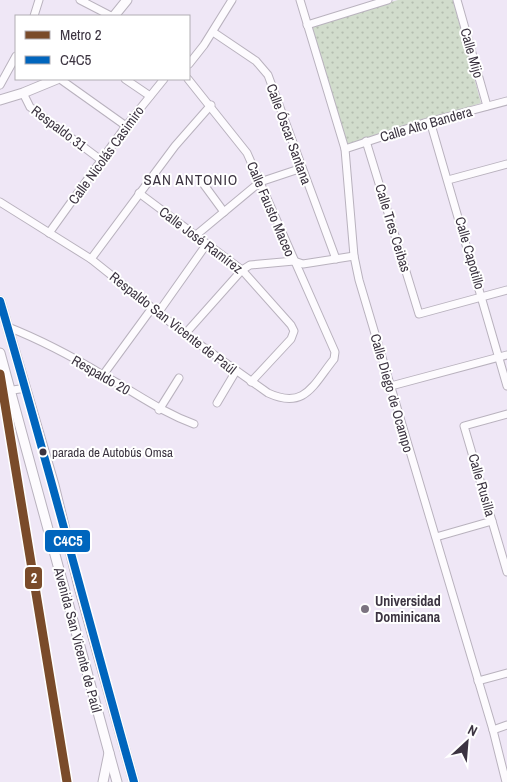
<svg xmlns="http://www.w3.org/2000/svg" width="507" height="782" font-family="'Archivo Narrow',sans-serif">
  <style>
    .park { fill: url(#park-dots) }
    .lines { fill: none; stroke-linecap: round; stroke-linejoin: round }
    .minor-casing { stroke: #b9b2be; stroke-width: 9 }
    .major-casing { stroke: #b9b2be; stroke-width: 11 }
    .minor { stroke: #fdfbfe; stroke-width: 7 }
    .major { stroke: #fdfbfe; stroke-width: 9 }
    .bus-1-casing { stroke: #fff; stroke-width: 11 }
    .bus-1 { stroke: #0065bd; stroke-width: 8 }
    .metro-1-casing { stroke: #fff; stroke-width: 12 }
    .metro-1 { stroke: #7a4b2a; stroke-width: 9 }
    .bus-dot { fill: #3c3441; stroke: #fff; stroke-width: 2 }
    .poi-dot { fill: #7b7380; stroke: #fff; stroke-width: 2 }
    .labels { text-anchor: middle; stroke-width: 4; stroke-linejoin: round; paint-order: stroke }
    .bus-label { font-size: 13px; fill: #3c3441; stroke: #fff; text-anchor: start }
    .street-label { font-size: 14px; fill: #3c3441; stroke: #fff }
    .poi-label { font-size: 14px; font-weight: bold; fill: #3c3441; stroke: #fff; text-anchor: start }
    .neighbourhood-label { font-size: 15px; letter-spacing: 1px; fill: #3c3441; stroke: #fff }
    .line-badge { stroke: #fff; stroke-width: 2 }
    .badge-label { font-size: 14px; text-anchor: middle; font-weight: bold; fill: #fff }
  </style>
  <defs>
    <pattern id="park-dots" width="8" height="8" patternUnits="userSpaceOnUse" patternTransform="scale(1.25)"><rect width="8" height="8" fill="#d1dccc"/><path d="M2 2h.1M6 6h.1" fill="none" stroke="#b4bdb0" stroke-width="1.8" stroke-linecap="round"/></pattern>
  </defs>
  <rect width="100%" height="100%" fill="#efe7f6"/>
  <!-- park -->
  <path class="park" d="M 398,0 L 453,0 L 481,103 L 347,146 L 311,25 Z"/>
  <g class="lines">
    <defs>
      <g id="minor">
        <path d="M 80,0 L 111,16"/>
        <path d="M 300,0 L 345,149 L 354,256 L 359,280 L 493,730 L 506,782"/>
        <path d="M 457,0 L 487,106"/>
        <path d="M 34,16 L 39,0"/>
        <path d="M 307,25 L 388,0"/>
        <path d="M 213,32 L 256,61 L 268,75 L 336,259"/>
        <path d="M 189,64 L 204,45 L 232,0"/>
        <path d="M 60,79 L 126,126"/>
        <path d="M 125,79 L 150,96"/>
        <path d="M 0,85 L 16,56"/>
        <path d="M 23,93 L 30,107 L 101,160"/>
        <path d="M 430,121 L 507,386"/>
        <path d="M 366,141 L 419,314 L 507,290"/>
        <path d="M 345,149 L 424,123 L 507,101"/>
        <path d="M 448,180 L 507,164"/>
        <path d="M 202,182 L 224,212"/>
        <path d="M 139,193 L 242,270 L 291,325 L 294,331 L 291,339 L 251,382"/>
        <path d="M 0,202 L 91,259 L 185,334 L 268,393 C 305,410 313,385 334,359 L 335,352 L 247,153 L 188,79"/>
        <path d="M 49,233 L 126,126 L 164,79"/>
        <path d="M 195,236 L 260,182 L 302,168"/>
        <path d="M 91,259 L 175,146 L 211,105"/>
        <path d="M 158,313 L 206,245"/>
        <path d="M 8,327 C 41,340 73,357 103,375 C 135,392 159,411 194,424"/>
        <path d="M 185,334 L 242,270 L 250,265 L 294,261 L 303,264 L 354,256"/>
        <path d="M 103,375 L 152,308"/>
        <path d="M 391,386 L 507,355"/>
        <path d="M 0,392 L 26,388"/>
        <path d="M 217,403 L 236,371"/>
        <path d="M 159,410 L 179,378"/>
        <path d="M 507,414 L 464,426 L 507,572"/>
        <path d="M 436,537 L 492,521"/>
        <path d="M 478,681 L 507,673"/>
        <path d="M 493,730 L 507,725"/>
      </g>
      <g id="major">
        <path d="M 114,16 L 127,0"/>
        <path d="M 0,100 L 23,93 L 57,79"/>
        <path d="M 0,301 L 54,485 L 79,587 L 134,782"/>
        <path d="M 0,353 L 117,782"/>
        <path d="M 103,782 L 109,753"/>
      </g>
    </defs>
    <!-- minor casing -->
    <use href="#minor" class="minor-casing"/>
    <!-- major casing -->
    <use href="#major" class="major-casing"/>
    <!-- minor -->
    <use href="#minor" class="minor"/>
    <!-- major -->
    <use href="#major" class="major"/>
    <defs>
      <path id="bus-1" d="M 0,301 C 47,461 89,622 134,782"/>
    </defs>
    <!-- bus-1 casing -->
    <use href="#bus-1" class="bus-1-casing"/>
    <!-- bus-1 -->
    <use href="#bus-1" class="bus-1"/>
    <defs>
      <path id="metro-1" d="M 0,374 L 67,782"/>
    </defs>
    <!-- metro-1 casing -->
    <use href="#metro-1" class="metro-1-casing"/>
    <!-- metro-1 -->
    <use href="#metro-1" class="metro-1"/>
  </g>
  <!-- markers -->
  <circle class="bus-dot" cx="43" cy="452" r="4.5"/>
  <circle class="poi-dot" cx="365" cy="609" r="5"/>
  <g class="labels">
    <!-- bus labels -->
    <g class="bus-label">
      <text x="52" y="457">parada de Autobús Omsa</text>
    </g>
    <!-- street labels -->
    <g class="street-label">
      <text transform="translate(472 53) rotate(74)" y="5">Calle Mijo</text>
      <text transform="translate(426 124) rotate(-16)" y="5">Calle Alto Bandera</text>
      <text transform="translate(59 128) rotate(37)" y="5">Respaldo 31</text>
      <text transform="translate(289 134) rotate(70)" y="5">Calle Óscar Santana</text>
      <text transform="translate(106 155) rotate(-54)" y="5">Calle Nicolás Casimiro</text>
      <text transform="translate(271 209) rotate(67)" y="5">Calle Fausto Maceo</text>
      <text transform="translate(393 228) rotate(73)" y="5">Calle Tres Ceibas</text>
      <text transform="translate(201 240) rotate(37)" y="5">Calle José Ramírez</text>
      <text transform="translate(470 253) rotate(74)" y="5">Calle Capotillo</text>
      <text transform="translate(173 323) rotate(38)" y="5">Respaldo San Vicente de Paúl</text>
      <text transform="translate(101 375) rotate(30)" y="5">Respaldo 20</text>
      <text transform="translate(392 393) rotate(74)" y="5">Calle Diego de Ocampo</text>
      <text transform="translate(482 485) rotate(74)" y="5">Calle Rusilla</text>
      <text transform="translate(78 640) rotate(75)" y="5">Avenida San Vicente de Paúl</text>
    </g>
    <!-- poi labels -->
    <g class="poi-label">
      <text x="375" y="606">Universidad<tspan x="375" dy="16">Dominicana</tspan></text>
    </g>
    <!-- neighbourhood labels -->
    <g class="neighbourhood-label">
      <text x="191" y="185">SAN ANTONIO</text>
    </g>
  </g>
  <g class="line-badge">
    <rect x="44" y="529" width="47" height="24" rx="5" fill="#0065bd"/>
    <rect x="24" y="566" width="19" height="24" rx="5" fill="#7a4b2a"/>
  </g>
  <g class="badge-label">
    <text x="68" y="546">C4C5</text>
    <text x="34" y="583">2</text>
  </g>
  <!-- legend -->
  <rect x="15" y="15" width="175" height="65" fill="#ffffff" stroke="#b1aeb3"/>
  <rect x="25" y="31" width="25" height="8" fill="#7a4b2a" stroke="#b1aeb3"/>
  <text x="60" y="40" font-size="15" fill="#3c3441">Metro 2</text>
  <rect x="25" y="56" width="25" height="8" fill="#0065bd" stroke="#b1aeb3"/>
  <text x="60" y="65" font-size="15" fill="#3c3441">C4C5</text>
  <!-- north arrow -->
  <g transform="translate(467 742) rotate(26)" stroke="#ffffff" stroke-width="4" paint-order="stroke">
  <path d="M0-4L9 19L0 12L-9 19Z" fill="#3c3441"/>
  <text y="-8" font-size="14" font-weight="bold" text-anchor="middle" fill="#3c3441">N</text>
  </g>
</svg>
